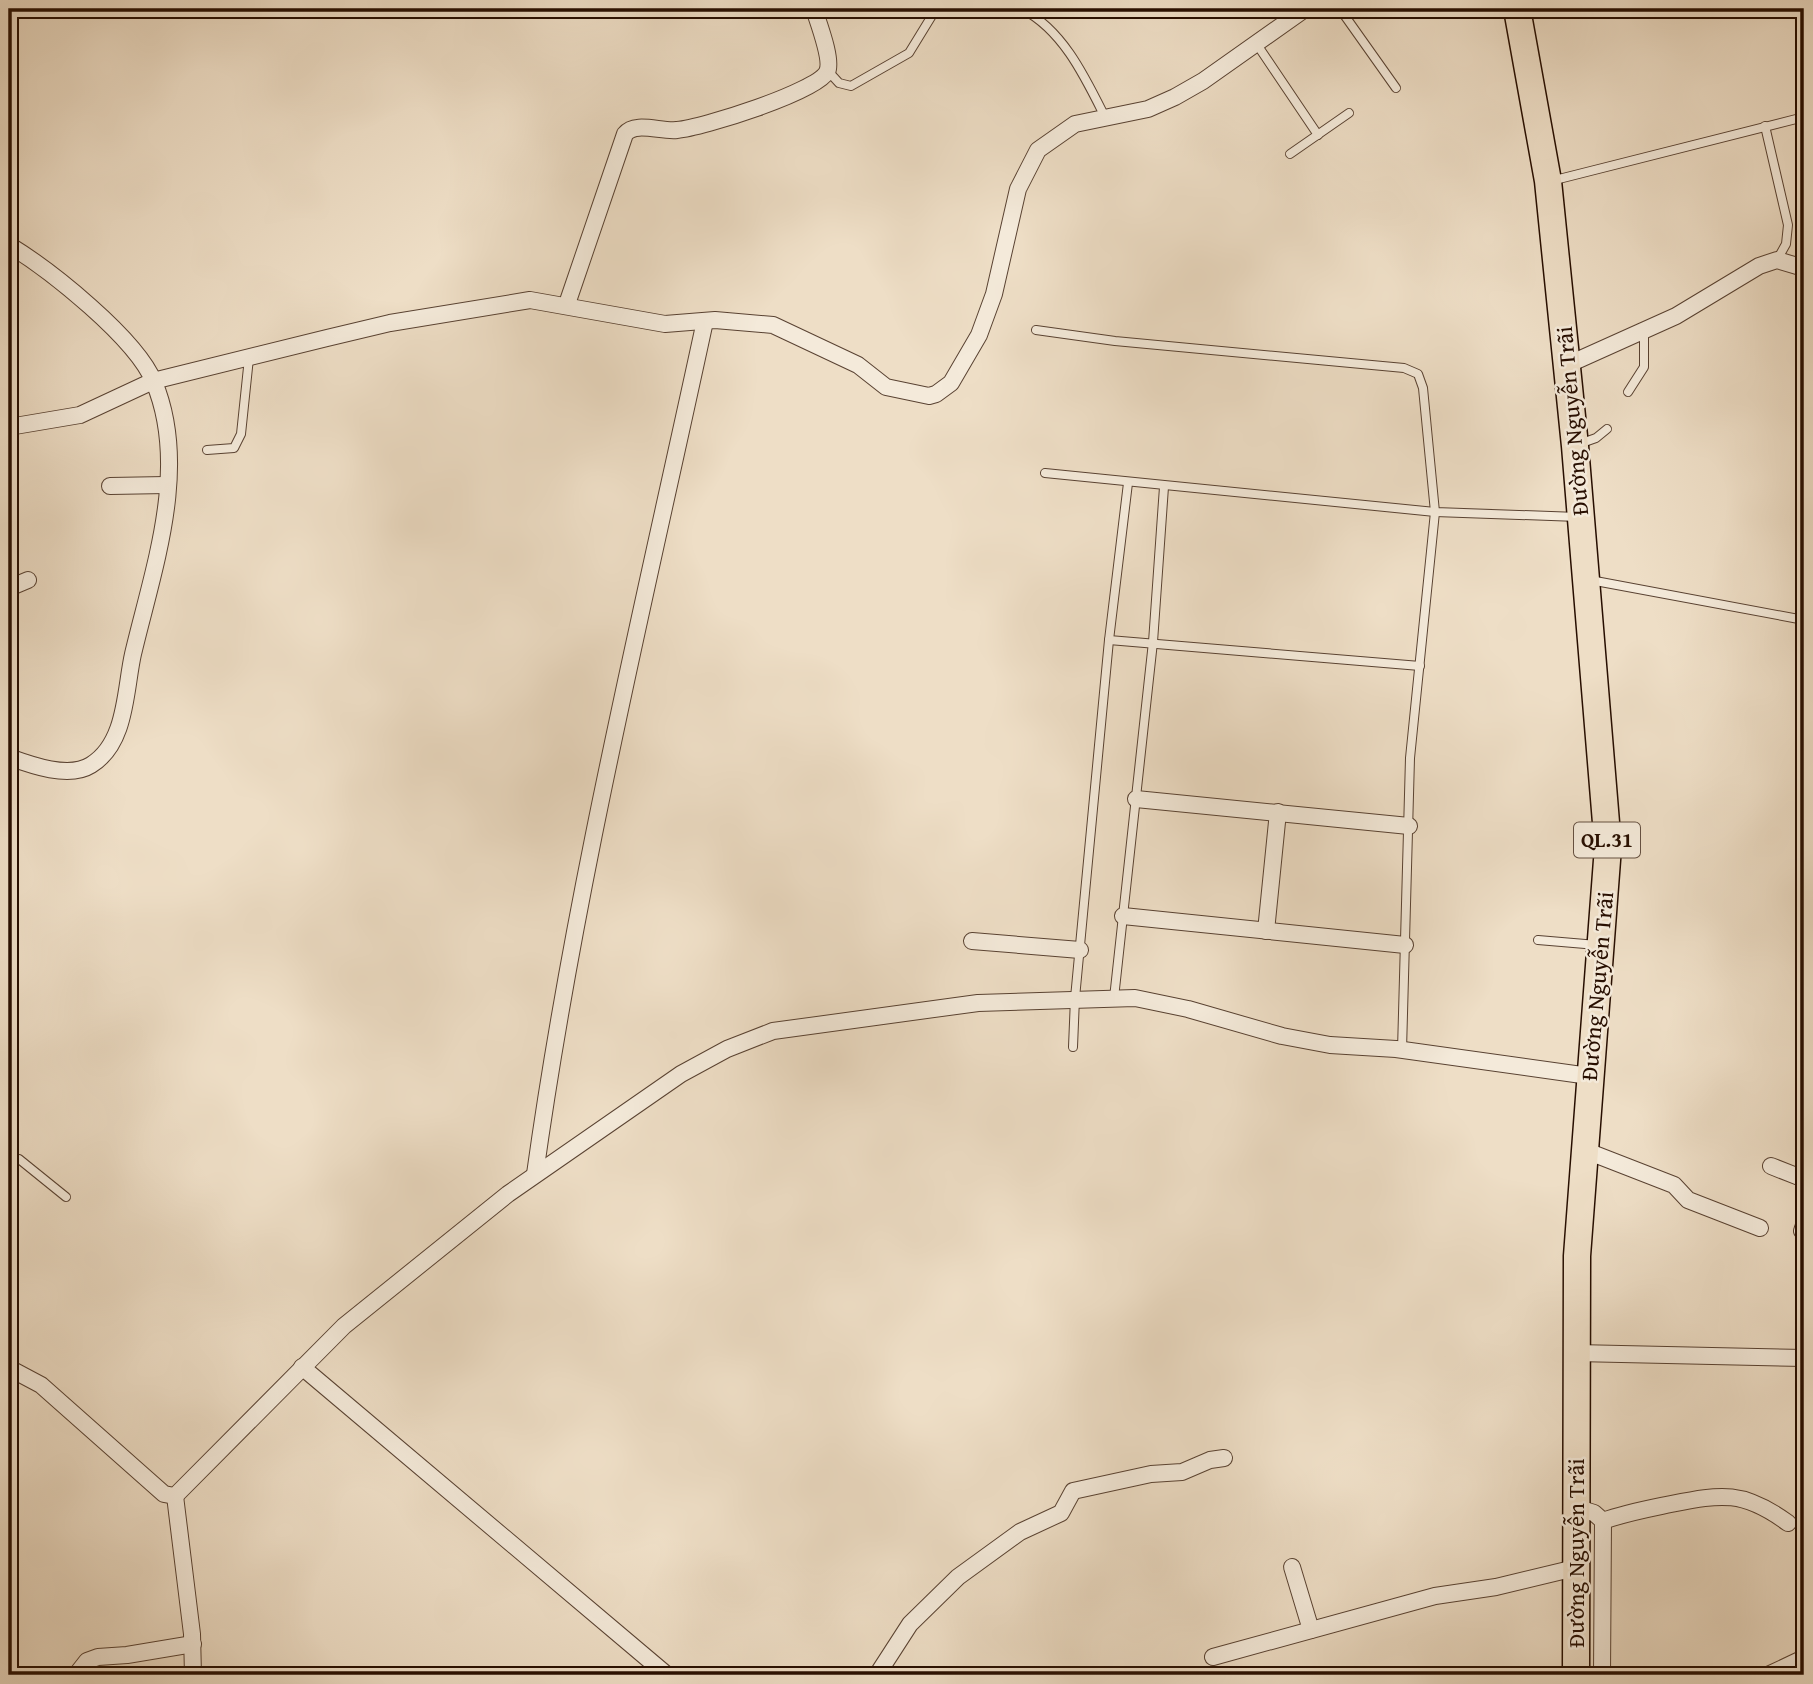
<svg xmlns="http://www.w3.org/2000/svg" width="1813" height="1684" font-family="'Gentium Book Plus',serif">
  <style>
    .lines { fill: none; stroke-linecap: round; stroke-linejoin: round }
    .service-casing { stroke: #594232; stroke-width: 10 }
    .minor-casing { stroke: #594232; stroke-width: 18 }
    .trunk-casing { stroke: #270e00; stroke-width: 29 }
    .service { stroke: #f4eada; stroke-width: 8 }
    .minor { stroke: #f4eada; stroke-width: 16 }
    .trunk { stroke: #eedec6; stroke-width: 26 }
    .labels { text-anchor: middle; stroke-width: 5; stroke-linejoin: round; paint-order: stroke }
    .shield { fill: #f4eada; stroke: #645041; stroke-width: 2 }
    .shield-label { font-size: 21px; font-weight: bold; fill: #270e00 }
    .street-label { font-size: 23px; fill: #270e00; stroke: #f4eada }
  </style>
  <rect width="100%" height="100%" fill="#eedec6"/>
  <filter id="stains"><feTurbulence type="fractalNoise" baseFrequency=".00286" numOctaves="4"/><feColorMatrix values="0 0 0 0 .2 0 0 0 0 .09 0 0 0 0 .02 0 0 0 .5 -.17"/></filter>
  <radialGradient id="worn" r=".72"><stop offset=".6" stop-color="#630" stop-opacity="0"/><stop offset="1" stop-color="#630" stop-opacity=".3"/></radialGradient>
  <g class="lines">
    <defs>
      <g id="service">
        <path d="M 1022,9 C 1063,30 1085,77 1105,117"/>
        <path d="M 1340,9 L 1396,88"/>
        <path d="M 1256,43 L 1318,135"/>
        <path d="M 828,71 L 839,83 L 851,86 L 909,53 L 936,9"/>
        <path d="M 1765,126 L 1788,225 L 1786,244 L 1777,260"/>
        <path d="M 1290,154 L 1349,113"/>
        <path d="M 1551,181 L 1804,117"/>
        <path d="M 1036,330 L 1115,341 L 1404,368 L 1418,374 L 1423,388 L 1435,512 L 1410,758 L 1402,1050"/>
        <path d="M 1628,392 L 1644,367 L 1644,330"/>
        <path d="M 1579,444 L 1596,438 L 1607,429"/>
        <path d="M 207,450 L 234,448 L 241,434 L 249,358"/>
        <path d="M 1045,473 L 1435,512 L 1578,517"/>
        <path d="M 1590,580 L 1804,620"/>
        <path d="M 1109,640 L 1420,666"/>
        <path d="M 1538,940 L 1597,945"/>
        <path d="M 1114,998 L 1153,642 L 1164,487"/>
        <path d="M 1073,1047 L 1075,998 L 1109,640 L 1128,483"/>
        <path d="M 9,1160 L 19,1159 L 66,1197"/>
      </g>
      <g id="minor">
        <path d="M 9,245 C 50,270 136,338 154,382 C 190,468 153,569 133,654 C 125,689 127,743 91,765 C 69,779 31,765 9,757"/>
        <path d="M 567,304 L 625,134 C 635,121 661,132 677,130 C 702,128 816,92 827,72 C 833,60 818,22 814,9"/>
        <path d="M 1567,365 L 1676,316 L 1759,266 L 1777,260 L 1804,268"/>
        <path d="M 9,427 L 80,415 L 153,381 L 327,338 L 390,323 L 530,300 L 665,324 L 715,320 L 773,325 L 858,365 L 886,387 L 929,396 L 936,394 L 951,383 L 979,335 L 994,294 L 1018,189 L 1038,150 L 1075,124 L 1148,109 L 1175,97 L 1203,81 L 1305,9"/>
        <path d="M 110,486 L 166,485"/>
        <path d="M 9,588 L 28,580"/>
        <path d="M 1136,799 L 1409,826"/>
        <path d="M 1123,916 L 1405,945"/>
        <path d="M 1266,931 L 1278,812"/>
        <path d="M 972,941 L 1080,950"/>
        <path d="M 1584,1150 L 1674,1185 L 1688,1200 L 1760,1228"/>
        <path d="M 1771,1166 L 1804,1179"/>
        <path d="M 535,1174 C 575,887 644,604 705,321"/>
        <path d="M 1802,1231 L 1804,1225"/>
        <path d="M 1576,1353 L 1804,1358"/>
        <path d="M 302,1367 L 667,1675"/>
        <path d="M 9,1368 L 41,1385 L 164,1494 L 175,1496 L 344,1326 L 508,1194 L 681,1074 L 727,1049 L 773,1031 L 978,1003 L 1135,998 L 1188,1009 L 1282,1036 L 1330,1045 L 1396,1049 L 1589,1076"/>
        <path d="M 175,1496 L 192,1634 L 193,1675"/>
        <path d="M 1575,1507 L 1594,1513 L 1603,1521 L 1602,1675"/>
        <path d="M 1603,1521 C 1625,1513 1647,1509 1671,1504 C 1722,1494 1743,1490 1788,1523"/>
        <path d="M 1292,1567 L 1311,1630"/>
        <path d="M 1213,1657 L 1435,1596 L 1496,1587 L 1575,1568"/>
        <path d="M 76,1675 L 87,1661 L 98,1657 L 127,1655 L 193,1644"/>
        <path d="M 877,1675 L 910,1624 L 958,1577 L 1020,1532 L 1061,1513 L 1073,1491 L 1151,1474 L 1182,1472 L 1210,1460 L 1224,1458"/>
        <path d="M 1768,1675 L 1804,1658"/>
      </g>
      <path id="trunk" d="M 1517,9 L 1548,181 L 1575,446 L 1608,847 L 1577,1256 L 1576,1675"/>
    </defs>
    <!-- service casing -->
    <use href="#service" class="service-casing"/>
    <!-- minor casing -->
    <use href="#minor" class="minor-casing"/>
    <!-- trunk casing -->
    <use href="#trunk" class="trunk-casing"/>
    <!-- service -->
    <use href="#service" class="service"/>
    <!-- minor -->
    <use href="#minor" class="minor"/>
    <!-- trunk -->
    <use href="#trunk" class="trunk"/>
  </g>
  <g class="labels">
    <!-- shield labels -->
    <rect class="shield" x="1574" y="822.5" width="66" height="35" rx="5"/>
    <g class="shield-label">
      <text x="1607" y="847">QL.31</text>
    </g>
    <!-- street labels -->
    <g class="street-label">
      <text transform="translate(1572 421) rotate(-95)" y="8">Đường Nguyễn Trãi</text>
      <text transform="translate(1597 986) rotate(-85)" y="8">Đường Nguyễn Trãi</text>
      <text transform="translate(1576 1553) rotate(-90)" y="8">Đường Nguyễn Trãi</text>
    </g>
  </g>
  <!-- margin -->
  <rect width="1813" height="1684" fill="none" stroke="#eedec6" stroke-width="35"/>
  <rect x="10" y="10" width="1792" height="1663" fill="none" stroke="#270e00" stroke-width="3.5"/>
  <rect x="18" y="18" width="1778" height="1649" fill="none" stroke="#270e00" stroke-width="2"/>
  <rect width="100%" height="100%" filter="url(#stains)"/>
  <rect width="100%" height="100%" fill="url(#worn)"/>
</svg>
